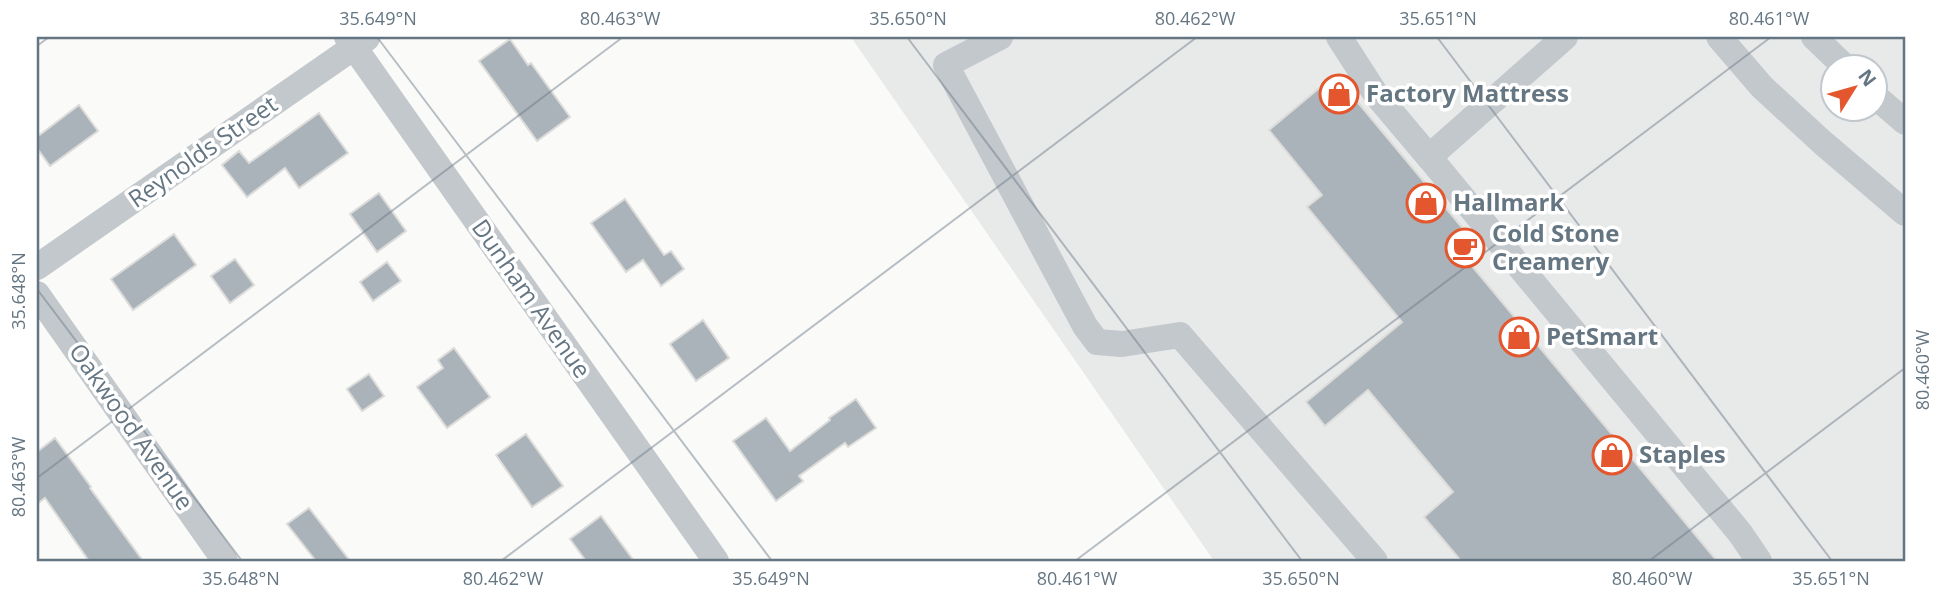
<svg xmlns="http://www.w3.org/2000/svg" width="1942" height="598" font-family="'Open Sans',sans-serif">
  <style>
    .built { fill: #e8e9e9; fill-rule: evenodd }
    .building { fill: #aab3b9; stroke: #dcdcda; stroke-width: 2 }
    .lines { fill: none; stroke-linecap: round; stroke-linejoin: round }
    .minor { stroke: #c3c8cc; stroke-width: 26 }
    .ticks { fill: none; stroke: #657683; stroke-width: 2; stroke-opacity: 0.45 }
    .labels { text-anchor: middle; stroke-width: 7; stroke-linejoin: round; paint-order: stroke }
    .poi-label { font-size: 24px; font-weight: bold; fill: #657683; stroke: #fff; text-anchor: start }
    .street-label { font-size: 24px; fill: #657683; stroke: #fff }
    .neatline { fill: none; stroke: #657683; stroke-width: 2.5 }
    .ticks-label { font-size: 18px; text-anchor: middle; fill: #657683 }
  </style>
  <rect width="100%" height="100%" fill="#fafaf8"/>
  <!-- built -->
  <path class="built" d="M 851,37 L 1905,37 L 1905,561 L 1214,561 ZM 1834,66 L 1876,66 L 1876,108 L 1834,108 Z"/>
  <!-- building -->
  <g class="building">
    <path d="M 510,39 L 528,65 L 531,63 L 570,117 L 537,141 L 479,61 Z"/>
    <path d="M 1335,75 L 1480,249 L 1467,260 L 1717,561 L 1461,561 L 1424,517 L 1453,492 L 1368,390 L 1325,426 L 1306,402 L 1402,322 L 1307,207 L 1322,195 L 1269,130 Z"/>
    <path d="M 79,105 L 98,131 L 50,166 L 37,148 L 37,137 Z"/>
    <path d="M 319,113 L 348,153 L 299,188 L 285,168 L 247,197 L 222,165 L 239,151 L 249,163 Z"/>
    <path d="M 379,193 L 406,231 L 377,252 L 350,214 Z"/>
    <path d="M 625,199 L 664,255 L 671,251 L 684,269 L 661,286 L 643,260 L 626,272 L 591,223 Z"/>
    <path d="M 174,234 L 196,265 L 133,310 L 111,279 Z"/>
    <path d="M 235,259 L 254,285 L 230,303 L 211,276 Z"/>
    <path d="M 387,262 L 401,281 L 373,301 L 360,282 Z"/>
    <path d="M 703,320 L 729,358 L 696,381 L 670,344 Z"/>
    <path d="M 454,348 L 490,397 L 447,428 L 417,387 L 443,368 L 438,360 Z"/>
    <path d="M 369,374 L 384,396 L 362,411 L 347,389 Z"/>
    <path d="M 856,399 L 876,428 L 848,447 L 845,443 L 799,476 L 803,481 L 776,501 L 733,441 L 766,418 L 790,451 L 830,420 L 829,418 Z"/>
    <path d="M 526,434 L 563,486 L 532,507 L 496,455 Z"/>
    <path d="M 55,438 L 91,487 L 90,488 L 143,561 L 89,561 L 45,498 L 37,504 L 37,452 Z"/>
    <path d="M 309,508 L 350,561 L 316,561 L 287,524 Z"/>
    <path d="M 601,516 L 634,561 L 586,561 L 570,539 Z"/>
  </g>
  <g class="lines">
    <!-- minor -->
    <g class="minor">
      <path d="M 347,37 L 716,561"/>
      <path d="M 1000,37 L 946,65 L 1085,326 L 1097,342 L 1122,344 L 1180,335 L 1375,561"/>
      <path d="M 1339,37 L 1375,93 L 1429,157"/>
      <path d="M 1565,37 L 1429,157 L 1740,533 L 1759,561"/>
      <path d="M 1719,37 L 1762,87 L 1823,143 L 1905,213"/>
      <path d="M 1814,37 L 1844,66"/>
      <path d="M 1876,97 L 1905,122"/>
      <path d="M 37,267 L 367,38"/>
      <path d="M 37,294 L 225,561"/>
    </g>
  </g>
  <!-- ticks -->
  <path class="ticks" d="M 377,37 L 772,561M 907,37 L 1302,561M 1437,37 L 1832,561M 37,46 L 49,37M 37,289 L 242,561M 37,478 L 623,37M 501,561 L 1197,37M 1075,561 L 1771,37M 1649,561 L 1905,368"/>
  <!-- icons -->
  <defs>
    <symbol id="shop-ring" viewBox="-11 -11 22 22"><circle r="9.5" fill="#fff" stroke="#e4572e" stroke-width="1.5"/><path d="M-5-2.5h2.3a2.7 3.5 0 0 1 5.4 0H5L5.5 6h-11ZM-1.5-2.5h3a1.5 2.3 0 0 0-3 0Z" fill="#e4572e"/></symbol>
    <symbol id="cafe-ring" viewBox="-11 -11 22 22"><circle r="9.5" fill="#fff" stroke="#e4572e" stroke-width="1.5"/><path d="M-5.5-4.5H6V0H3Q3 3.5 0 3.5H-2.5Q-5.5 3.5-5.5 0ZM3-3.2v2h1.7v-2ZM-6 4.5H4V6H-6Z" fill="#e4572e"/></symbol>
  </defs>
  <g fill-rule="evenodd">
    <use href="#shop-ring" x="1317" y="72" width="44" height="44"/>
    <use href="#shop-ring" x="1404" y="181" width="44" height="44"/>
    <use href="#cafe-ring" x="1443" y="226" width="44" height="44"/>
    <use href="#shop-ring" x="1497" y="315" width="44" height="44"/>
    <use href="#shop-ring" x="1590" y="433" width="44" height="44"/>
  </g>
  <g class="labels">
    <!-- poi labels -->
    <g class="poi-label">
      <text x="1366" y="102">Factory Mattress</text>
      <text x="1453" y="211">Hallmark</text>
      <text x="1492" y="242">Cold Stone<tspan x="1492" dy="28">Creamery</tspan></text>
      <text x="1546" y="345">PetSmart</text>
      <text x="1639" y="463">Staples</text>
    </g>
    <!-- street labels -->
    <g class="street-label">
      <text transform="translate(203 152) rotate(-35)" y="8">Reynolds Street</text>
      <text transform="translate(531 299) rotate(55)" y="8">Dunham Avenue</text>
      <text transform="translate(131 427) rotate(55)" y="8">Oakwood Avenue</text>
    </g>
  </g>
  <!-- border -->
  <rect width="1942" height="598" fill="none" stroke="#ffffff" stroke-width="77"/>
  <!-- north arrow -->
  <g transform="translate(1854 88) rotate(53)"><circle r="33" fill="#ffffff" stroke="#c1c8cd" stroke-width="2"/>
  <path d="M0-5L12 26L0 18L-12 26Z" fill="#e4572e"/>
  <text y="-10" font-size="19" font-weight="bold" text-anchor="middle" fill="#657683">N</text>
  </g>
  <rect x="38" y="38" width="1866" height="522" class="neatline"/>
  <g class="ticks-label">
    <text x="378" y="25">35.649°N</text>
    <text x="620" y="25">80.463°W</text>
    <text x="908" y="25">35.650°N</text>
    <text x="1195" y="25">80.462°W</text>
    <text x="1438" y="25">35.651°N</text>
    <text x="1769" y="25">80.461°W</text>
    <text transform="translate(19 291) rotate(-90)" y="6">35.648°N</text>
    <text transform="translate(1923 370) rotate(-90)" y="6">80.460°W</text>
    <text transform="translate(19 477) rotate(-90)" y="6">80.463°W</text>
    <text x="241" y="585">35.648°N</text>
    <text x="503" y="585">80.462°W</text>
    <text x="771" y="585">35.649°N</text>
    <text x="1077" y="585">80.461°W</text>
    <text x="1301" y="585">35.650°N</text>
    <text x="1652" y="585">80.460°W</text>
    <text x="1831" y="585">35.651°N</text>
  </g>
</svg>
